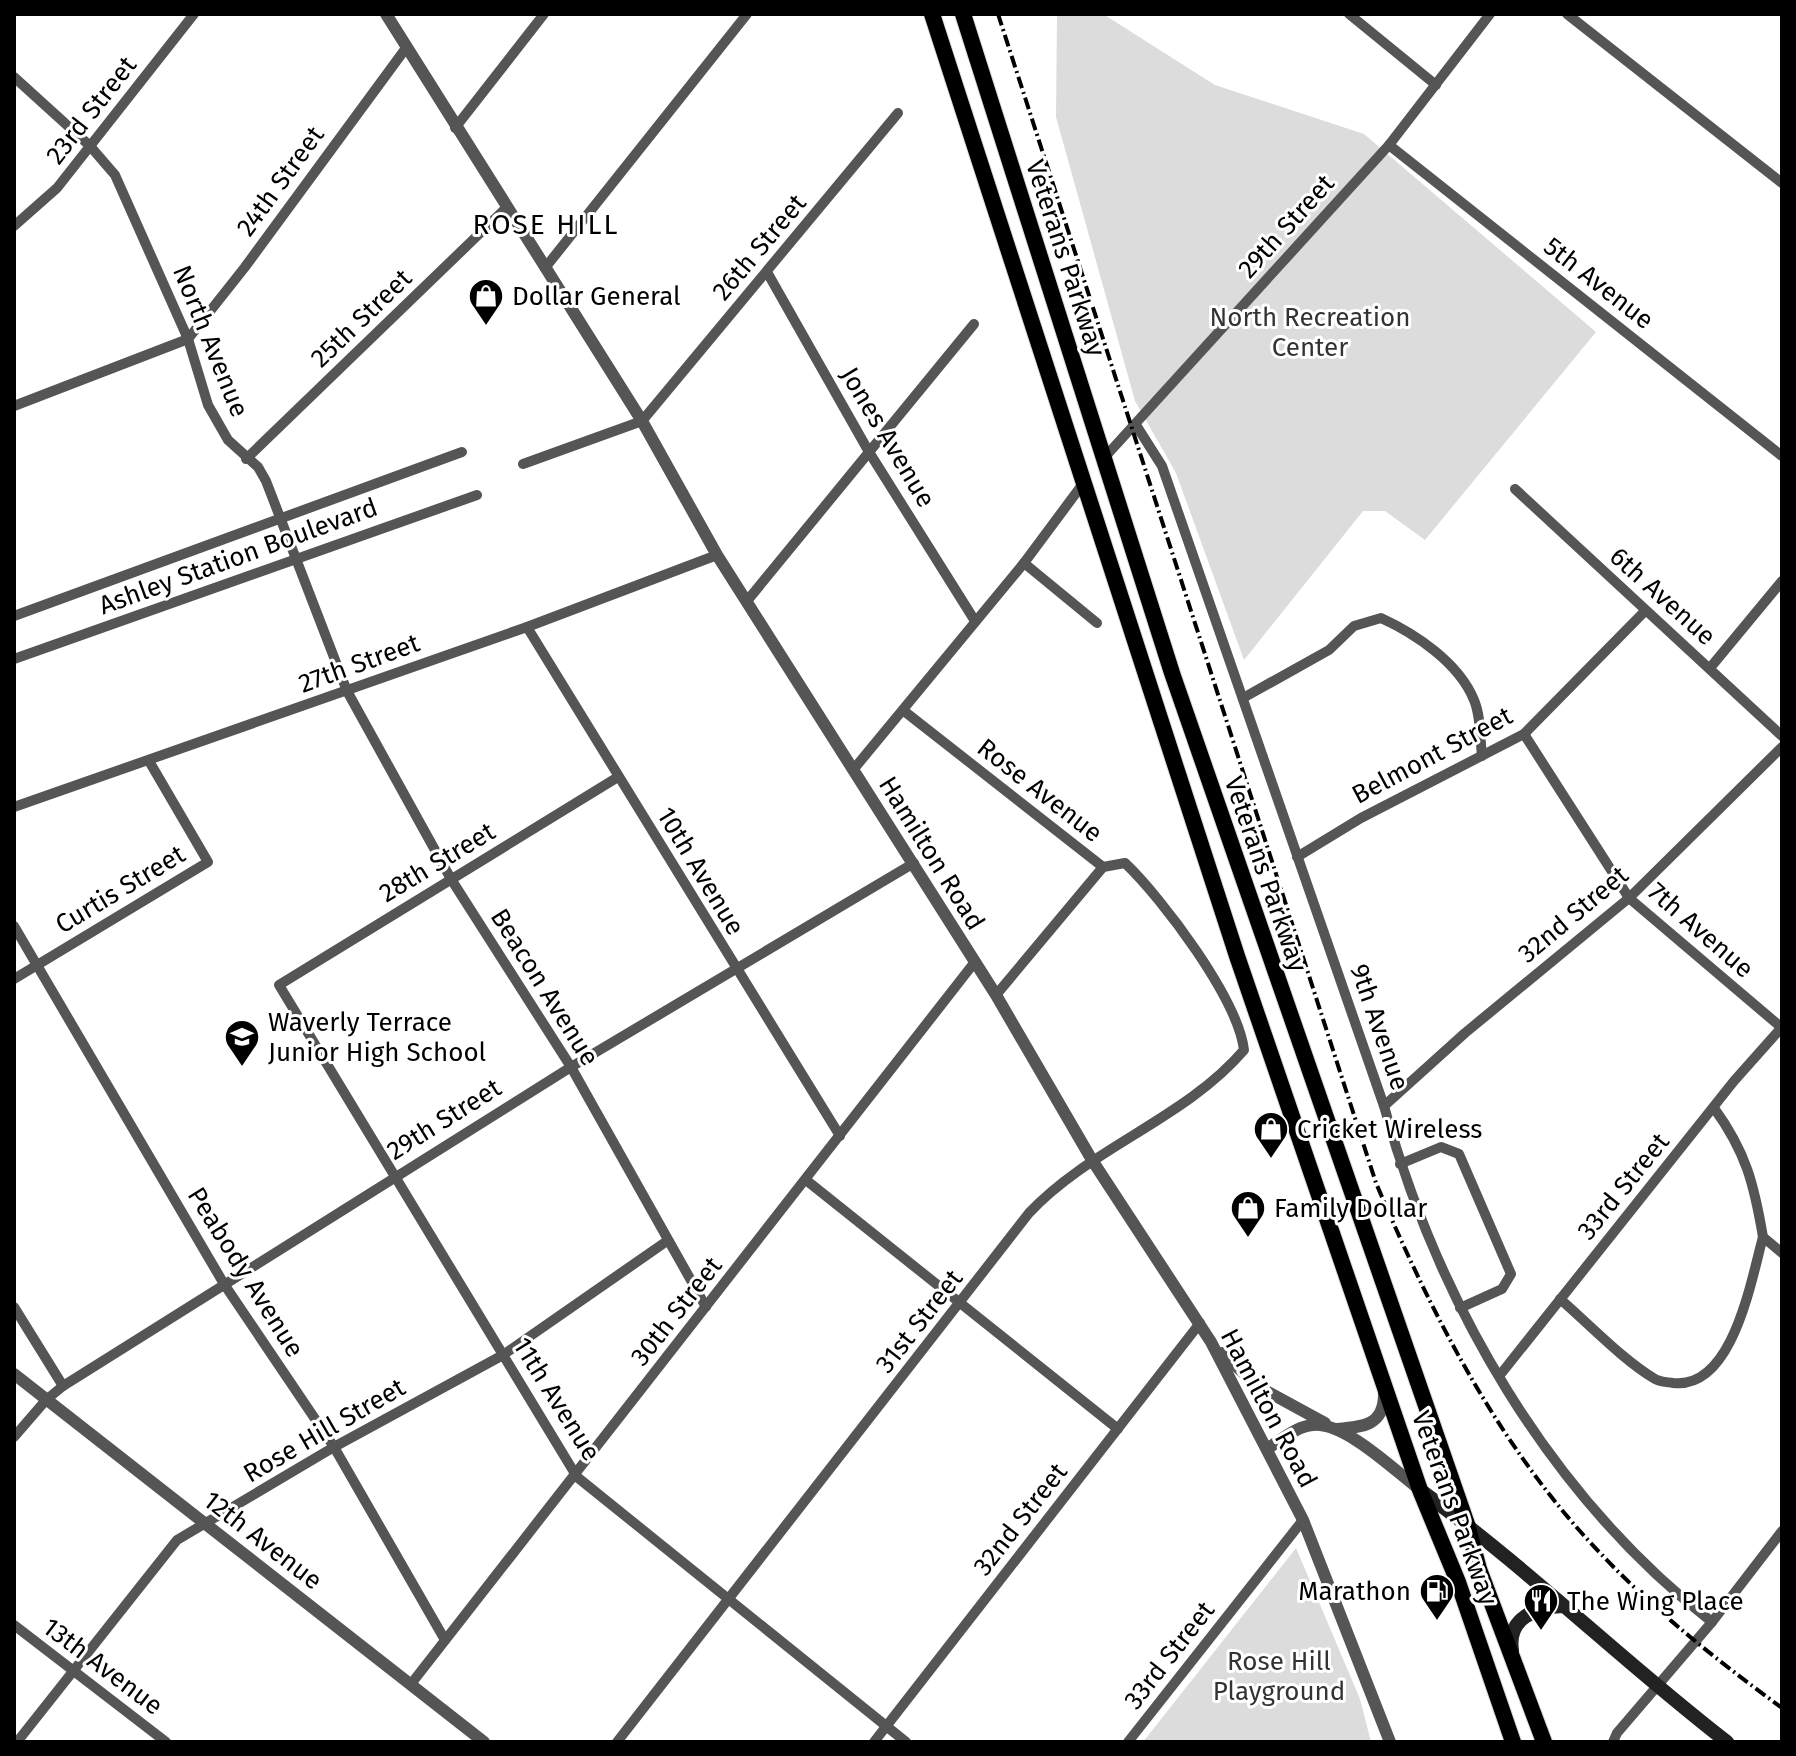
<svg xmlns="http://www.w3.org/2000/svg" width="1796" height="1756" font-family="'Fira Sans',sans-serif">
  <style>
    .green { fill: #dcdcdc }
    .lines { fill: none; stroke-linecap: round; stroke-linejoin: round }
    .primary-casing { stroke: #dbdbdb; stroke-width: 18 }
    .minor { stroke: #555; stroke-width: 10 }
    .tertiary { stroke: #555; stroke-width: 12 }
    .secondary { stroke: #222; stroke-width: 14 }
    .primary { stroke: #000; stroke-width: 16 }
    .rail { stroke: #000; stroke-width: 4; stroke-dasharray: 12 4 2 4; stroke-linecap: butt }
    .labels { text-anchor: middle; stroke-width: 6; stroke-linejoin: round; paint-order: stroke }
    .street-label { font-size: 26px; fill: #000; stroke: #fff }
    .poi-label { font-size: 26px; fill: #000; stroke: #fff; text-anchor: start }
    .park-label { font-size: 26px; fill: #333; stroke: #fff }
    .neighbourhood-label { font-size: 28px; letter-spacing: 2px; fill: #000; stroke: #fff }
  </style>
  <rect width="100%" height="100%" fill="#fff"/>
  <!-- green -->
  <g class="green">
    <path d="M 1057,14 L 1103,14 L 1215,85 L 1364,134 L 1596,332 L 1425,540 L 1385,511 L 1363,511 L 1244,660 L 1176,473 L 1135,401 L 1056,117 Z"/>
    <path d="M 1296,1548 L 1360,1699 L 1371,1742 L 1143,1742 Z"/>
  </g>
  <g class="lines">
    <defs>
      <g id="primary">
        <path d="M 932,14 L 1237,956 L 1420,1490 L 1458,1582 L 1513,1742"/>
        <path d="M 963,14 L 1172,673 L 1467,1524 L 1479,1569 L 1544,1742"/>
      </g>
    </defs>
    <!-- primary casing -->
    <use href="#primary" class="primary-casing"/>
    <!-- minor -->
    <g class="minor">
      <path d="M 1349,14 L 1436,85"/>
      <path d="M 1567,14 L 1782,183"/>
      <path d="M 14,77 L 90,146 L 115,175 L 188,339 L 208,405 L 228,440 L 258,467 L 266,481 L 347,691 L 451,879 L 571,1067 L 706,1307"/>
      <path d="M 455,128 L 544,14"/>
      <path d="M 1389,145 L 1782,456"/>
      <path d="M 14,226 L 57,188 L 194,14"/>
      <path d="M 545,268 L 747,14"/>
      <path d="M 767,272 L 869,452 L 975,621"/>
      <path d="M 14,406 L 188,339 L 245,267 L 406,48"/>
      <path d="M 1136,425 L 1162,466 L 1384,1106 C 1438,1303 1549,1495 1712,1622"/>
      <path d="M 1104,458 L 1389,145 L 1490,14"/>
      <path d="M 246,459 L 506,208"/>
      <path d="M 523,464 L 642,421 L 898,113"/>
      <path d="M 1515,489 L 1782,736"/>
      <path d="M 1024,563 L 1097,623"/>
      <path d="M 747,601 L 974,324"/>
      <path d="M 14,616 L 462,452"/>
      <path d="M 527,627 L 840,1136"/>
      <path d="M 14,659 L 477,495"/>
      <path d="M 1710,668 L 1782,581"/>
      <path d="M 1243,698 L 1329,650 L 1354,626 L 1381,618 C 1416,634 1459,663 1474,700 C 1481,716 1480,739 1482,756"/>
      <path d="M 1524,734 L 1629,898 L 1782,1028"/>
      <path d="M 853,770 L 1024,563 L 1082,485"/>
      <path d="M 618,777 L 279,985 L 577,1477 L 906,1742"/>
      <path d="M 14,807 L 527,627 L 717,555"/>
      <path d="M 1297,857 L 1361,818 L 1524,734 L 1645,611"/>
      <path d="M 14,926 L 224,1284 L 334,1447 L 445,1640"/>
      <path d="M 14,979 L 208,862 L 149,761"/>
      <path d="M 996,995 L 1103,867"/>
      <path d="M 1384,1106 L 1465,1033 L 1629,898 L 1782,747"/>
      <path d="M 1714,1108 C 1746,1152 1754,1184 1763,1237 L 1782,1253"/>
      <path d="M 1400,1164 L 1441,1147 L 1459,1154 L 1511,1274 L 1502,1289 L 1460,1308"/>
      <path d="M 806,1180 L 1118,1429"/>
      <path d="M 1560,1299 C 1589,1324 1623,1360 1655,1379 C 1660,1382 1667,1382 1673,1383 C 1733,1390 1751,1280 1763,1237"/>
      <path d="M 14,1307 L 63,1386"/>
      <path d="M 1500,1375 L 1734,1081 L 1782,1027"/>
      <path d="M 14,1437 L 46,1400 L 63,1386 L 571,1067 L 914,863"/>
      <path d="M 14,1625 L 166,1742"/>
      <path d="M 411,1684 L 974,963"/>
      <path d="M 17,1742 L 177,1540 L 334,1447 L 503,1355 L 667,1241"/>
      <path d="M 617,1742 L 1029,1213 C 1091,1147 1185,1119 1244,1050 C 1238,999 1162,898 1125,863 L 1103,867 L 904,711"/>
      <path d="M 874,1742 L 1200,1323"/>
      <path d="M 1128,1742 L 1303,1520"/>
      <path d="M 1613,1742 L 1617,1733 L 1712,1622 L 1782,1531"/>
    </g>
    <!-- tertiary -->
    <g class="tertiary">
      <path d="M 386,14 L 642,421 L 717,555 L 996,995 L 1092,1160 L 1211,1342 L 1303,1520 L 1390,1742"/>
      <path d="M 1222,1353 L 1259,1387 L 1325,1423"/>
      <path d="M 14,1374 L 484,1742"/>
      <path d="M 1337,1429 C 1364,1427 1384,1425 1384,1394"/>
      <path d="M 1268,1448 C 1281,1440 1297,1426 1313,1425 C 1345,1422 1394,1470 1419,1489"/>
    </g>
    <!-- secondary -->
    <g class="secondary">
      <path d="M 1420,1490 C 1528,1568 1622,1661 1727,1742"/>
      <path d="M 1512,1650 C 1507,1618 1536,1607 1563,1606"/>
    </g>
    <!-- primary -->
    <use href="#primary" class="primary"/>
    <!-- rail -->
    <path class="rail" d="M 998,14 L 1376,1183 C 1433,1317 1500,1449 1602,1555 C 1657,1613 1718,1661 1782,1708"/>
  </g>
  <!-- icons -->
  <defs>
    <symbol id="shop-pin" viewBox="-11 -11 22 30"><path d="M0 17L-7.5 6A9.5 9.5 0 1 1 7.5 6Z" fill="#000" stroke="#fff"/><path d="M-5-2.5h2.3a2.7 3.5 0 0 1 5.4 0H5L5.5 6h-11ZM-1.5-2.5h3a1.5 2.3 0 0 0-3 0Z" fill="#fff"/></symbol>
    <symbol id="school-pin" viewBox="-11 -11 22 30"><path d="M0 17L-7.5 6A9.5 9.5 0 1 1 7.5 6Z" fill="#000" stroke="#fff"/><path d="M0-5L7-2L0 1L-7-2ZM-4 1L0 2.5L4 1V4Q0 6-4 4Z" fill="#fff"/></symbol>
    <symbol id="fuel-pin" viewBox="-11 -11 22 30"><path d="M0 17L-7.5 6A9.5 9.5 0 1 1 7.5 6Z" fill="#000" stroke="#fff"/><path d="M-5.5-6h7V0h2V4h1.3V-2.5L3-4.5l.8-.8L6-3V5H2.5V1h-1V6h-7ZM-4.2-4.7v3.2H.2V-4.7Z" fill="#fff"/></symbol>
    <symbol id="restaurant-pin" viewBox="-11 -11 22 30"><path d="M0 17L-7.5 6A9.5 9.5 0 1 1 7.5 6Z" fill="#000" stroke="#fff"/><path d="M-5-6h1v4h1v-4h1v4h1v-4h1v5L-1.5 .5V6h-2V.5L-5-1ZM5-6V6H3V1.5H1.5Q1.5-4 5-6Z" fill="#fff"/></symbol>
  </defs>
  <g fill-rule="evenodd">
    <use href="#shop-pin" x="466" y="276" width="40" height="54"/>
    <use href="#school-pin" x="222" y="1017" width="40" height="54"/>
    <use href="#shop-pin" x="1251" y="1109" width="40" height="54"/>
    <use href="#shop-pin" x="1228" y="1188" width="40" height="54"/>
    <use href="#fuel-pin" x="1417" y="1571" width="40" height="54"/>
    <use href="#restaurant-pin" x="1521" y="1581" width="40" height="54"/>
  </g>
  <g class="labels">
    <!-- street labels -->
    <g class="street-label">
      <text transform="translate(91 110) rotate(-52)" y="9">23rd Street</text>
      <text transform="translate(280 181) rotate(-54)" y="9">24th Street</text>
      <text transform="translate(1286 226) rotate(-48)" y="9">29th Street</text>
      <text transform="translate(759 247) rotate(-50)" y="9">26th Street</text>
      <text transform="translate(1066 258) rotate(72)" y="9">Veterans Parkway</text>
      <text transform="translate(1599 283) rotate(38)" y="9">5th Avenue</text>
      <text transform="translate(361 318) rotate(-44)" y="9">25th Street</text>
      <text transform="translate(211 341) rotate(68)" y="9">North Avenue</text>
      <text transform="translate(888 437) rotate(59)" y="9">Jones Avenue</text>
      <text transform="translate(238 556) rotate(-20)" y="9">Ashley Station Boulevard</text>
      <text transform="translate(1663 596) rotate(42)" y="9">6th Avenue</text>
      <text transform="translate(359 663) rotate(-20)" y="9">27th Street</text>
      <text transform="translate(1432 755) rotate(-28)" y="9">Belmont Street</text>
      <text transform="translate(1040 790) rotate(38)" y="9">Rose Avenue</text>
      <text transform="translate(932 853) rotate(58)" y="9">Hamilton Road</text>
      <text transform="translate(437 862) rotate(-31)" y="9">28th Street</text>
      <text transform="translate(701 871) rotate(59)" y="9">10th Avenue</text>
      <text transform="translate(1266 874) rotate(71)" y="9">Veterans Parkway</text>
      <text transform="translate(120 889) rotate(-31)" y="9">Curtis Street</text>
      <text transform="translate(1573 914) rotate(-40)" y="9">32nd Street</text>
      <text transform="translate(1701 930) rotate(41)" y="9">7th Avenue</text>
      <text transform="translate(545 987) rotate(58)" y="9">Beacon Avenue</text>
      <text transform="translate(1380 1027) rotate(71)" y="9">9th Avenue</text>
      <text transform="translate(444 1119) rotate(-32)" y="9">29th Street</text>
      <text transform="translate(1623 1186) rotate(-51)" y="9">33rd Street</text>
      <text transform="translate(246 1272) rotate(58)" y="9">Peabody Avenue</text>
      <text transform="translate(676 1311) rotate(-52)" y="9">30th Street</text>
      <text transform="translate(919 1321) rotate(-52)" y="9">31st Street</text>
      <text transform="translate(557 1399) rotate(58)" y="9">11th Avenue</text>
      <text transform="translate(1269 1408) rotate(62)" y="9">Hamilton Road</text>
      <text transform="translate(324 1430) rotate(-30)" y="9">Rose Hill Street</text>
      <text transform="translate(1455 1508) rotate(70)" y="9">Veterans Parkway</text>
      <text transform="translate(1020 1519) rotate(-52)" y="9">32nd Street</text>
      <text transform="translate(263 1540) rotate(38)" y="9">12th Avenue</text>
      <text transform="translate(1169 1655) rotate(-52)" y="9">33rd Street</text>
      <text transform="translate(103 1666) rotate(37)" y="9">13th Avenue</text>
    </g>
    <!-- poi labels -->
    <g class="poi-label">
      <text x="512" y="305">Dollar General</text>
      <text x="268" y="1031">Waverly Terrace<tspan x="268" dy="30">Junior High School</tspan></text>
      <text x="1297" y="1138">Cricket Wireless</text>
      <text x="1274" y="1217">Family Dollar</text>
      <text x="1411" y="1600" text-anchor="end">Marathon</text>
      <text x="1567" y="1610">The Wing Place</text>
    </g>
    <!-- park labels -->
    <g class="park-label">
      <text x="1310" y="326">North Recreation<tspan x="1310" dy="30">Center</tspan></text>
      <text x="1279" y="1670">Rose Hill<tspan x="1279" dy="30">Playground</tspan></text>
    </g>
    <!-- neighbourhood labels -->
    <g class="neighbourhood-label">
      <text x="546" y="234">ROSE HILL</text>
    </g>
  </g>
  <!-- border -->
  <rect width="1796" height="1756" fill="none" stroke="#000000" stroke-width="32"/>
</svg>
